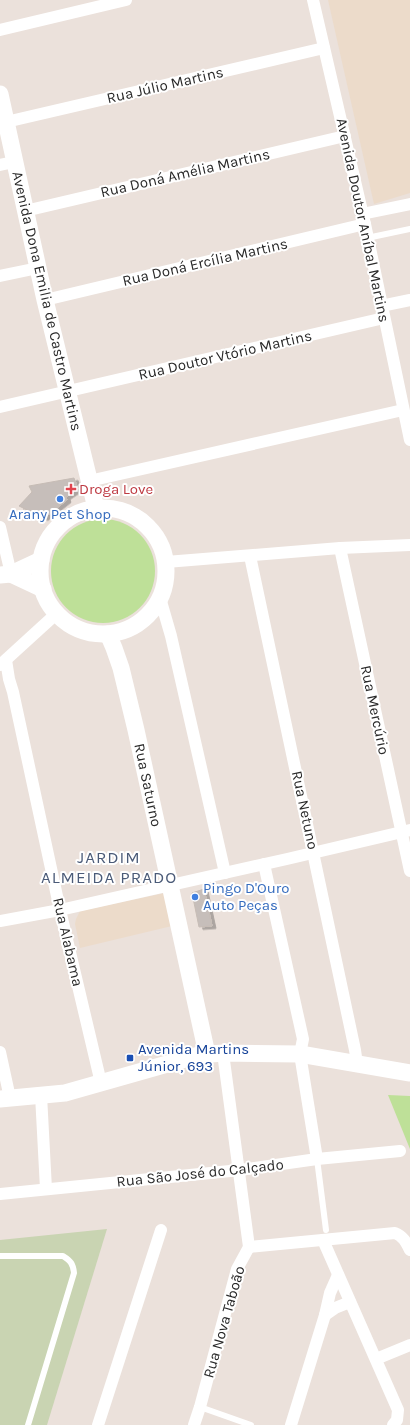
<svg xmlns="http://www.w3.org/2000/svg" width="410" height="1425" font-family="Karla,sans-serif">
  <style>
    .education { fill: #ecdbca }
    .green { fill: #bee098 }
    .cemetery { fill: #c9d4b2 }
    .building { fill: #c6beba; stroke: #c6bcb5; filter: url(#shadow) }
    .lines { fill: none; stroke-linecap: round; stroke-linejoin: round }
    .lane { stroke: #fff; stroke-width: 6 }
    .street { stroke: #fff; stroke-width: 12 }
    .secondary { stroke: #fff; stroke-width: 17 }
    .health-dot { fill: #e0444e; stroke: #fff; stroke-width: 1.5 }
    .shop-dot { fill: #3f7fe0; stroke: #fff; stroke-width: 1.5 }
    .transit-dot { fill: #1a4fb4; stroke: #fff; stroke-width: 1.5 }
    .labels { text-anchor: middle; stroke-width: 4; stroke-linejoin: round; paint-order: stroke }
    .street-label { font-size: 15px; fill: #292929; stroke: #fff }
    .health-label { font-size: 15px; fill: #be3a42; stroke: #fff; text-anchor: start }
    .shop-label { font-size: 15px; fill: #366cbe; stroke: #fff }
    .transit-label { font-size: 15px; fill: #164399; stroke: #fff; text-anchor: start }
    .quarter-label { font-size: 17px; letter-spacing: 1px; fill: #4b5b78; stroke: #fff }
  </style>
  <defs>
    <filter id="shadow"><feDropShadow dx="4" dy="2.5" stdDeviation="0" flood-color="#0004"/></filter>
  </defs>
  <rect width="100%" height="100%" fill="#ebe1db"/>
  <!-- education -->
  <g class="education">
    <path d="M 328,0 L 410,0 L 410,193 L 374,204 Z"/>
    <path d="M 165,893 L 172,926 L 80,948 L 75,924 L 76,919 L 80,911 Z"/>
  </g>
  <!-- green -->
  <g class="green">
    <circle cx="103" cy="571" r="52"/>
    <path d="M 388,1095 L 410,1096 L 410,1149 Z"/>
  </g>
  <!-- cemetery -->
  <path class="cemetery" d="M 107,1229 L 47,1425 L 0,1425 L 0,1240 Z"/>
  <!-- building -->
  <g class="building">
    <path d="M 74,478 L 78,489 L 66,497 L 67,500 L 44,518 L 19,506 L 32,492 L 29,486 Z"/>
    <path d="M 204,889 L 212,926 L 199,927 L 192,893 Z"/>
  </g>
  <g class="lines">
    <!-- lane -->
    <g class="lane">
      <path d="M 367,238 L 410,229"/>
      <path d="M 317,1159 L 326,1230"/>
      <path d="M 0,1256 L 63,1256 C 71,1261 73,1264 74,1273 L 28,1425"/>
      <path d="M 200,1407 L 251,1425"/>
    </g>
    <!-- street -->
    <g class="street">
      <path d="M 313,0 L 365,224 L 410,440"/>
      <path d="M 0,30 L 126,0"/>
      <path d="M 6,122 L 324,48"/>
      <path d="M 0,165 L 14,162"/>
      <path d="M 25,211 L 345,136"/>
      <path d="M 362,214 L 410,204"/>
      <path d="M 0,276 L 38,268"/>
      <path d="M 45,300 L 365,224"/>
      <path d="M 381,306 L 410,300"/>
      <path d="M 0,407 L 384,318"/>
      <path d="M 89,481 L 403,410"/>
      <path d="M 0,527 L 11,574"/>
      <path d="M 340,548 L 410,871"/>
      <path d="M 250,556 L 355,1050 L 357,1064"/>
      <path d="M 166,562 L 340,548 L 410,545"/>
      <path d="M 160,598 L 171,636 L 225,873"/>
      <path d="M 6,660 L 9,679 L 13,692 L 60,910 L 101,1083"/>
      <path d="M 0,665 L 56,614"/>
      <path d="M 264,864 L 303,1039 L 300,1054 L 317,1159"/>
      <path d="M 0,921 L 60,910 L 287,859 L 410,830"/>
      <path d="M 0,1052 L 10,1098"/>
      <path d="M 41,1095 L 46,1189"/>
      <path d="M 0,1194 L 240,1170 L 317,1159 L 400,1151"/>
      <path d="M 323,1240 L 398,1410 L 397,1420 L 393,1425"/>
      <path d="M 249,1247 L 395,1233 C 403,1236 406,1242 410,1250"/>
      <path d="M 325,1315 L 335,1308 L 350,1302"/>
      <path d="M 376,1359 L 410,1345"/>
      <path d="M 98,1425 L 161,1230"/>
      <path d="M 194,1425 L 200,1407 L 237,1269 L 249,1247 L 223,1053"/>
      <path d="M 291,1425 L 325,1315 L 330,1293 L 338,1275"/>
    </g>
    <!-- secondary -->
    <g class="secondary">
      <path d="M 0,94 L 45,300 L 96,508"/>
      <circle cx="103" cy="571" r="63"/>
      <path d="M 11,574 L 43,589"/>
      <path d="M 0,575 L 11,574 L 41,560"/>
      <path d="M 108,634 L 114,648 L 121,668 L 136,730 L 207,1054"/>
      <path d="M 0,1099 L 65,1093 L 199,1055 L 223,1053 L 300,1054 L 410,1073"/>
    </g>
  </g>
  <!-- markers -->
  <path class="health-dot" d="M69 483h4v4h4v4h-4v4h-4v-4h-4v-4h4z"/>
  <g class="shop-dot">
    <circle cx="60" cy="499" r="4"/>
    <circle cx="195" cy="897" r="4"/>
  </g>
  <rect class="transit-dot" x="126" y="1054" width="8" height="8" rx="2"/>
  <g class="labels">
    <!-- street labels -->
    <g class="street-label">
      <text transform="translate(165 85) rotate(-13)" y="5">Rua Júlio Martins</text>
      <text transform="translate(185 173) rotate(-13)" y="5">Rua Doná Amélia Martins</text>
      <text transform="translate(363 220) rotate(78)" y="5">Avenida Doutor Aníbal Martins</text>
      <text transform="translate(205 262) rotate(-13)" y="5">Rua Doná Ercília Martins</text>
      <text transform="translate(47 301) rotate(77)" y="5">Avenida Dona Emilia de Castro Martins</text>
      <text transform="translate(225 355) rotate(-13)" y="5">Rua Doutor Vtório Martins</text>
      <text transform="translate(375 710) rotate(78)" y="5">Rua Mercúrio</text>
      <text transform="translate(148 785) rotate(78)" y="5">Rua Saturno</text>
      <text transform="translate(305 810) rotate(78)" y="5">Rua Netuno</text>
      <text transform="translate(68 942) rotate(77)" y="5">Rua Alabama</text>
      <text transform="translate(200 1173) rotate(-6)" y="5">Rua São José do Calçado</text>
      <text transform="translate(224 1322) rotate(-74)" y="5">Rua Nova Taboão</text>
    </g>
    <!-- health labels -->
    <g class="health-label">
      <text x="79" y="494">Droga Love</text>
    </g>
    <!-- shop labels -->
    <g class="shop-label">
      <text x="60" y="519">Arany Pet Shop</text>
      <text x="203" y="893" text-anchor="start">Pingo D'Ouro<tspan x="203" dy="17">Auto Peças</tspan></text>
    </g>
    <!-- transit labels -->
    <g class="transit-label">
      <text x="138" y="1054">Avenida Martins<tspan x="138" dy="17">Júnior, 693</tspan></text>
    </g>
    <!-- quarter labels -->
    <g class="quarter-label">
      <text x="109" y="863">JARDIM<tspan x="109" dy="20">ALMEIDA PRADO</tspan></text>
    </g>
  </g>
</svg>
